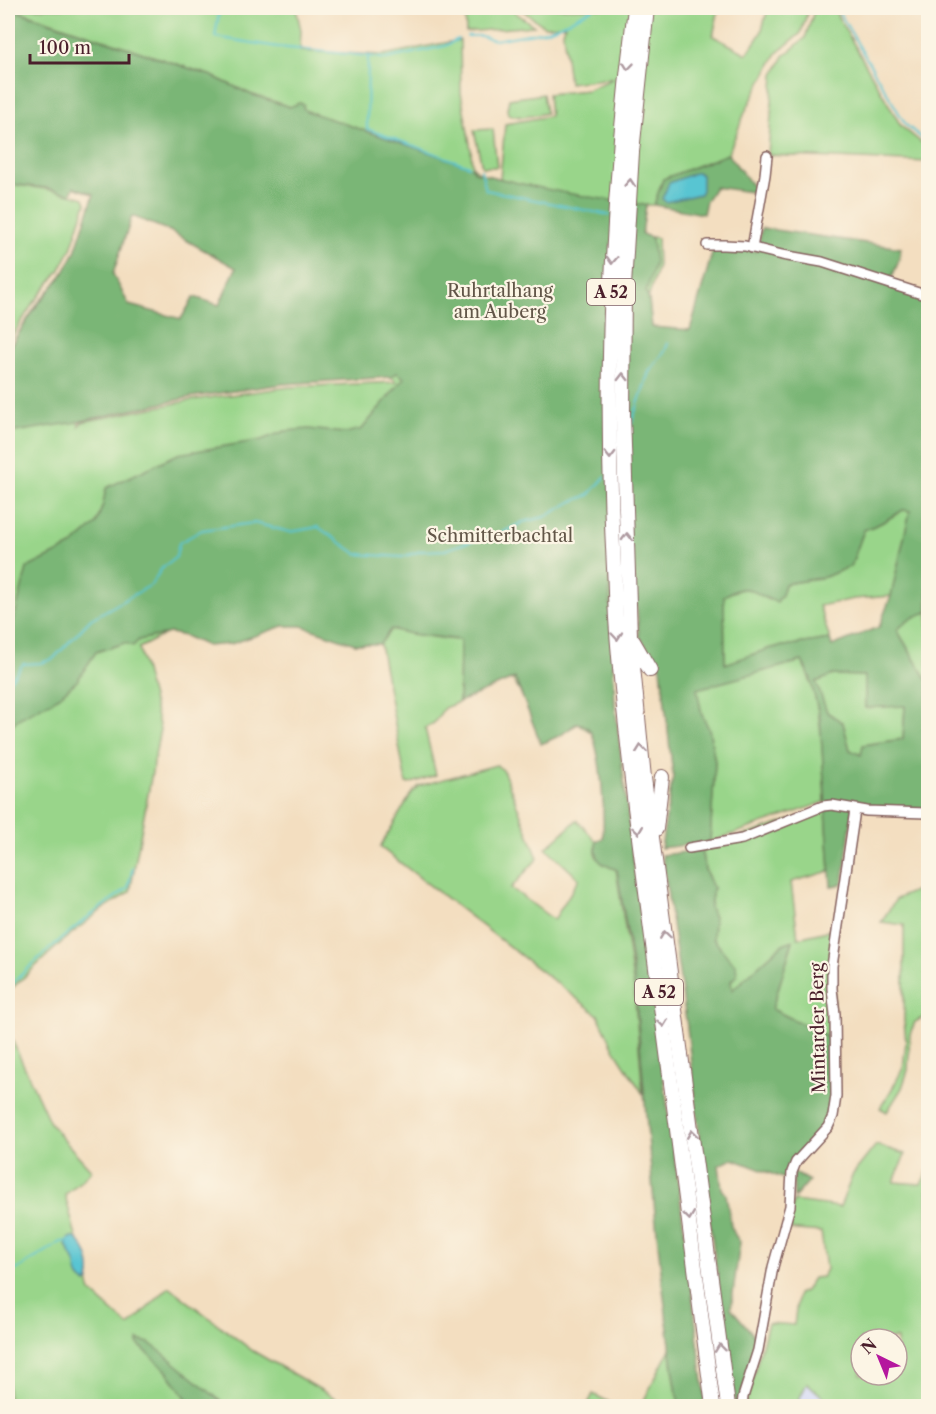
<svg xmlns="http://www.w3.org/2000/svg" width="936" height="1414" font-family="'Libre Caslon Text',serif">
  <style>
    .built { fill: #d2d9f9 }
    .green { fill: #99d58a; stroke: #727a5a; stroke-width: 1.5; fill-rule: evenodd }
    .forest { fill: #7ab676; stroke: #626a50; stroke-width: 1.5; fill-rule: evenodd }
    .water { fill: #59c5d2; stroke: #52727e; stroke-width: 1.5 }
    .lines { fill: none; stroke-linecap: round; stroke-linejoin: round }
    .stream { stroke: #59c5d2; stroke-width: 2 }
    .minor-casing { stroke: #85625f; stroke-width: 12 }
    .highway-casing { stroke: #85625f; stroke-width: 16 }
    .minor { stroke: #fff; stroke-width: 9 }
    .highway { stroke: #fff; stroke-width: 14 }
    .oneway { stroke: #ae9aa0 }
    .labels { text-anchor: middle; stroke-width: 4.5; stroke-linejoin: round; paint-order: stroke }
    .shield { fill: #fcf5e5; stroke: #7f5f63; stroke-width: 1.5 }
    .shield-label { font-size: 16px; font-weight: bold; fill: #4a1f2b }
    .park-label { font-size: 18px; fill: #625648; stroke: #fcf5e5 }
    .street-label { font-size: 18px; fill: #4a1f2b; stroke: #fcf5e5 }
  </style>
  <rect width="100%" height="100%" fill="#fcf5e5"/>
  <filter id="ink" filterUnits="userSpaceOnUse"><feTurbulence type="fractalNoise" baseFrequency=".0167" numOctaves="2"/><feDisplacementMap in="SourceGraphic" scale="12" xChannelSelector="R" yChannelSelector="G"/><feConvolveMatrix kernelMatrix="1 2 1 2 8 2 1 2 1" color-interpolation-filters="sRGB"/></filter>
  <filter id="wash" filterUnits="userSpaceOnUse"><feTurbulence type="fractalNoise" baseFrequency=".008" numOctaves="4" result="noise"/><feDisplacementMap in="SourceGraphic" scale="24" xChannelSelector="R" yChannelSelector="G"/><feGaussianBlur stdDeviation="1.35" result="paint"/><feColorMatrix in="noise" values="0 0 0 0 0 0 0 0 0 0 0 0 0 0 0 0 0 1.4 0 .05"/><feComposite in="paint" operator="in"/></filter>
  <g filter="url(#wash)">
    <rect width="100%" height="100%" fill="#f3dec0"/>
    <!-- built -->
    <path class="built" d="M 807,1383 L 833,1406 L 796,1406 Z"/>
    <!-- green -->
    <g class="green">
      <path d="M 10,8 L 296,8 L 301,30 L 300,51 L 383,55 L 460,40 L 461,93 L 471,150 L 472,166 L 481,174 L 536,188 L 500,179 L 505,124 L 550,116 L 548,94 L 587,90 L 614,78 L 569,83 L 563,32 L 565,25 L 544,26 L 519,8 L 719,8 L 713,36 L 747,54 L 761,33 L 767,12 L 770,8 L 809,8 L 801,33 L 777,53 L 746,110 L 728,154 L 663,179 L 654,205 L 646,205 L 641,235 L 657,238 L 658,266 L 648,299 L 652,328 L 690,330 L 686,354 L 630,498 L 599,737 L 578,724 L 546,742 L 530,710 L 488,636 L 460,645 L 459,702 L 444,708 L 434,723 L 425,728 L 436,775 L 409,784 L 406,783 L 380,644 L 391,629 L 411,634 L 456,640 L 444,632 L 284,619 L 181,626 L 139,648 L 160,729 L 130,892 L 104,908 L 66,938 L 8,992 L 8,350 L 10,346 L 38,303 L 49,290 L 120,303 L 70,384 L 79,426 L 82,422 L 192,400 L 290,387 L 397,382 L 290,296 L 237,260 L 115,203 L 71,186 L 288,106 L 250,94 L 212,76 Z"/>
      <path d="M 465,8 L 509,8 L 534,26 L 466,32 Z"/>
      <path d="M 815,8 L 836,8 L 837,15 L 901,126 L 928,148 L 928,162 L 768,155 L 774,75 L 784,56 L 805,38 Z"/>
      <path d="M 543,94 L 546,113 C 533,116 519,119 508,114 L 507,109 L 509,99 Z"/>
      <path d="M 493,129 L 497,167 L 482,167 L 474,130 Z"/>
      <path d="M 8,184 C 34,187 59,190 84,198 L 86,203 L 71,249 L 59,271 L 32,305 L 8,343 Z"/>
      <path d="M 903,510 L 910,511 L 891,596 L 854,599 L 819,606 L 830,639 L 771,648 L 725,664 L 724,596 C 744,585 750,587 768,600 L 782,595 L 785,584 L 825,577 L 851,566 L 864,530 L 881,523 Z"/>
      <path d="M 928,612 L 928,682 L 897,630 C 905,622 917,614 928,612 Z"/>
      <path d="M 802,661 C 824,705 822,754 825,802 L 710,842 L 715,762 L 709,729 L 702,715 L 696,689 Z"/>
      <path d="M 833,675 L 866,676 L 865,708 L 905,705 L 903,739 L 868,744 L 861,755 L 850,750 L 843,723 L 827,712 L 815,682 Z"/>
      <path d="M 496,765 L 503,770 L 538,858 L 511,888 L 554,920 L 579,879 L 546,848 L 577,820 L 596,841 L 596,856 L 616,869 L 634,988 L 643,1094 L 614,1049 L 598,1015 L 380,847 L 411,794 L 419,786 Z"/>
      <path d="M 826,808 L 830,871 L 791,882 L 798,938 L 835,929 L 833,1039 L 772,1009 L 793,941 L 783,944 L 731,991 C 731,971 727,953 713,939 L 714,918 L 710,907 L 713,888 L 705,869 L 701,850 Z"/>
      <path d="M 928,885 L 928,1015 L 915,1022 L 910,1034 L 908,1070 L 902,1088 L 887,1112 L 880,1108 L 892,1089 L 903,1068 L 906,1041 L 904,1021 L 904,925 L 881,922 L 896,899 Z"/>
      <path d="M 8,1031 L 50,1123 L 63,1139 L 92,1171 L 65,1195 L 91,1292 L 129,1326 L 169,1287 L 253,1351 L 349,1406 L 222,1406 L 223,1403 L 149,1343 L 138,1344 L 166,1370 L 187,1399 L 194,1406 L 64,1406 L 55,1402 L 42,1400 L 40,1406 L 8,1406 Z"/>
      <path d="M 876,1145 L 905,1154 L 894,1182 L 921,1184 L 928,1171 L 928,1406 L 833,1406 L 807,1383 L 796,1406 L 745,1406 L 768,1323 L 794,1325 L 798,1294 L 805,1291 L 813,1278 L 822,1277 L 826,1269 L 821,1232 L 786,1229 L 794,1201 L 840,1207 L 853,1174 ZM 861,1339 L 897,1339 L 897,1375 L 861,1375 Z"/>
      <path d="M 670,1349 L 679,1406 L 641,1406 Z"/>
      <path d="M 593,1394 L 617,1406 L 587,1406 Z"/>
    </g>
    <!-- forest -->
    <g class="forest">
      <path d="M 8,8 L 212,76 L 250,94 L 290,107 L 299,103 L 304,104 L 303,108 L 307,111 L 472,167 L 475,172 C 532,188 587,198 646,205 L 642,234 L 652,238 L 655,263 L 646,292 L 649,300 L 652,327 L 690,330 L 713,250 L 717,248 L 757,251 L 762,228 L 901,248 L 898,263 L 888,286 L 928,299 L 928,612 C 917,614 905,622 897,630 L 928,682 L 928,811 L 853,807 L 843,884 L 831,886 L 820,718 L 810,677 L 802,661 L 697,689 L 702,715 L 709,729 L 715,762 L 710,842 L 661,848 L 673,776 L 661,668 L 639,636 L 634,575 L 609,578 L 615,705 L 634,867 L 678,1181 L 706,1406 L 679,1406 C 657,1269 648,1129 635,991 C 631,950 623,910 617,870 C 597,862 596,862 596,841 L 603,839 C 604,808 603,780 597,751 C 595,744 594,734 589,729 C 586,725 582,724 577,723 L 561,735 L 541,744 L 515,678 L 459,702 L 460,640 L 411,634 L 391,629 L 380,644 L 355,644 L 302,626 L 283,626 L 231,644 L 207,646 L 185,636 L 170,633 L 139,640 L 133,646 L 125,643 L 96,652 L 77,681 L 56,699 L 18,719 L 8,729 L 8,631 L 15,615 L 27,568 L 71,546 L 96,524 L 103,504 L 106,488 L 178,454 L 261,440 L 285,431 L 309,429 L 345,433 L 362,429 L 404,378 L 397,373 L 391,377 L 283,384 L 191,397 L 77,422 L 8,433 L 8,350 L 36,307 L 63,274 L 75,252 L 94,194 L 74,187 L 71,194 L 46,188 L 8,184 ZM 132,216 L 170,231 L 236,268 L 219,305 L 194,297 L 181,319 L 129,305 L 113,274 ZM 903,510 L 910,511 L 891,596 L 879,627 L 832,646 L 830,639 L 771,648 L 725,664 L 724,596 C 754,579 751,596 777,602 L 782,595 L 785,584 L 825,577 L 851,566 L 864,530 L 881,523 ZM 833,675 L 865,676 L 865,708 L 905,706 L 903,739 L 863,745 L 861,755 L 850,750 L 843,723 L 827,712 L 816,682 Z"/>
      <path d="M 728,154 L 758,193 L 715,187 L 706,201 L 703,214 L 654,205 L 663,179 Z"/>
      <path d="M 701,850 L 705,870 L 713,888 L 710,907 L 714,918 L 713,939 C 722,948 726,957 736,965 L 737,975 L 731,981 L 732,990 L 783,944 L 793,940 L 772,1009 L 833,1039 L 829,1061 L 833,1098 L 828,1120 L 793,1160 L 785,1179 L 733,1159 L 719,1165 L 722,1189 L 726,1194 L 731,1226 L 735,1235 L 740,1242 L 731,1308 L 757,1339 L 739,1406 L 735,1406 L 704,1179 L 687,1027 L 662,855 Z"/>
      <path d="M 793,1172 L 809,1181 L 794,1198 Z"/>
      <path d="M 138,1340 L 149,1343 L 163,1353 L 223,1403 L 222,1406 L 194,1406 L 187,1399 L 166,1370 L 138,1344 Z"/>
    </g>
    <!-- water -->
    <g class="water">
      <path d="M 697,172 L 702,175 L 702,190 L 700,194 L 666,202 L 662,199 L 669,183 Z"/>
      <path d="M 69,1238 L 76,1238 C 87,1248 93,1266 89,1281 L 86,1283 C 74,1277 79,1270 74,1260 C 71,1255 69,1250 66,1245 Z"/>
    </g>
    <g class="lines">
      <!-- stream -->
      <g class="stream">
        <path d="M 218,8 L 219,13 L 215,37 L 278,47 L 368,56 L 367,129 L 469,166"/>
        <path d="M 839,8 L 840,14 L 906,125 L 928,143"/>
        <path d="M 467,36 L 481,36 L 495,40 L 545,31 L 561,25 L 594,8"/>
        <path d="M 369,56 L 386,59 L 445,46 L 458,39"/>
        <path d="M 481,170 L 486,190 L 609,215"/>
        <path d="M 629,430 L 649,372 L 665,351 L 668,343"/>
        <path d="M 8,683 L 23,664 L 41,663 L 53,659 L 91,619 L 151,585 L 162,568 L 176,557 L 179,543 L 202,530 L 254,523 L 290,532 L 318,527 L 357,554 L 402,557 L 421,551 L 445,550 L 468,542 L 500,534 L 523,522 L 545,517 L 573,501 L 589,495 L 605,477"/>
        <path d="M 8,988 C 44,951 85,918 128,888 L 133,867"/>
        <path d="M 8,1275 L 61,1242 L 68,1241"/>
      </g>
    </g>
  </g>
  <g filter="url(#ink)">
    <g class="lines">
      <defs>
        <g id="minor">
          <path d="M 707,245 L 724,245 L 745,246 L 782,255 L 822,262 L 928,296"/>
          <path d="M 752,248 L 765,175 L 767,156"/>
          <path d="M 689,848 L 742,839 L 823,806 L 832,805 L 867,811 L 926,813"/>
          <path d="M 742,1406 L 743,1397 L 758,1350 L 773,1267 L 790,1206 L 792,1172 L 796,1162 L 828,1127 L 833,1116 L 836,1096 L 835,1014 L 832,989 L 832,966 L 855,810"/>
        </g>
        <g id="highway">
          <path d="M 635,8 C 611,194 604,380 614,568 C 615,584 615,601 616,618 C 620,681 628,744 635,807 L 713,1406"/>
          <path d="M 647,8 L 632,152 L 624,286 L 623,414 L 630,636 L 644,778 L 728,1406"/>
          <path d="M 633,641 L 650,670"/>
          <path d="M 656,829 L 662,777"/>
        </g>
      </defs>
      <!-- minor casing -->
      <use href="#minor" class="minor-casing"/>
      <!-- highway casing -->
      <use href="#highway" class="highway-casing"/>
      <!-- minor -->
      <use href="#minor" class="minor"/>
      <!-- highway -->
      <use href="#highway" class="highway"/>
    </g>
    <!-- one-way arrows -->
    <defs><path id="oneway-chevron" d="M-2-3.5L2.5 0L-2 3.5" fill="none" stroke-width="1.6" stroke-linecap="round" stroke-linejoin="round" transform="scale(1.5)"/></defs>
    <g class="oneway">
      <use href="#oneway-chevron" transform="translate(628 66) rotate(96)"/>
      <use href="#oneway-chevron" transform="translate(630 183) rotate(-86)"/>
      <use href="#oneway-chevron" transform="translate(612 260) rotate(92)"/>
      <use href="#oneway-chevron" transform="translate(623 377) rotate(-90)"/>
      <use href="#oneway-chevron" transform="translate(610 455) rotate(89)"/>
      <use href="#oneway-chevron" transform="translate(627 537) rotate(-91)"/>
      <use href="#oneway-chevron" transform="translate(617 636) rotate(85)"/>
      <use href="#oneway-chevron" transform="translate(641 749) rotate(-96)"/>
      <use href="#oneway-chevron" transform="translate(638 830) rotate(82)"/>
      <use href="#oneway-chevron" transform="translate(665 935) rotate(-98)"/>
      <use href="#oneway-chevron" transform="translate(663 1023) rotate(83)"/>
      <use href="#oneway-chevron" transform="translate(692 1134) rotate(-98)"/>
      <use href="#oneway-chevron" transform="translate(689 1216) rotate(83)"/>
      <use href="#oneway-chevron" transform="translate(720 1348) rotate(-97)"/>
    </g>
  </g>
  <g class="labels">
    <!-- shield labels -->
    <g class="shield">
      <rect x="587" y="279" width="48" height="26" rx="4.5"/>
      <rect x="635" y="979" width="48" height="26" rx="4.5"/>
    </g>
    <g class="shield-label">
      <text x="611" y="298">A 52</text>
      <text x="659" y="998">A 52</text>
    </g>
    <!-- park labels -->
    <g class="park-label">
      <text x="500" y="297">Ruhrtalhang<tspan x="500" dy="21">am Auberg</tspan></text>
      <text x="500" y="542">Schmitterbachtal</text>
    </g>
    <!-- street labels -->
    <g class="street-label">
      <text transform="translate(818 1028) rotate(-91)" y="6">Mintarder Berg</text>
    </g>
  </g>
  <!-- margin -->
  <rect width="936" height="1414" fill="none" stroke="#fcf5e5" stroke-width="30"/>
  <!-- north arrow -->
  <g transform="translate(879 1357) rotate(317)"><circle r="28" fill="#fcf5e5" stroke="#b59f9b" stroke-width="1.5"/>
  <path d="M0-4.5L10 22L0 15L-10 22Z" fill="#b5179e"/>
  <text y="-9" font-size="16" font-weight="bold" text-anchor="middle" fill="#4a1f2b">N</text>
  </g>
  <!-- scale -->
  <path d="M30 54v9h99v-9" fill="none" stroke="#4a1f2b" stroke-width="3"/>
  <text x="39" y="54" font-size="18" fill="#4a1f2b" stroke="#fcf5e5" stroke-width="4.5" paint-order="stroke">100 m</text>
</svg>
